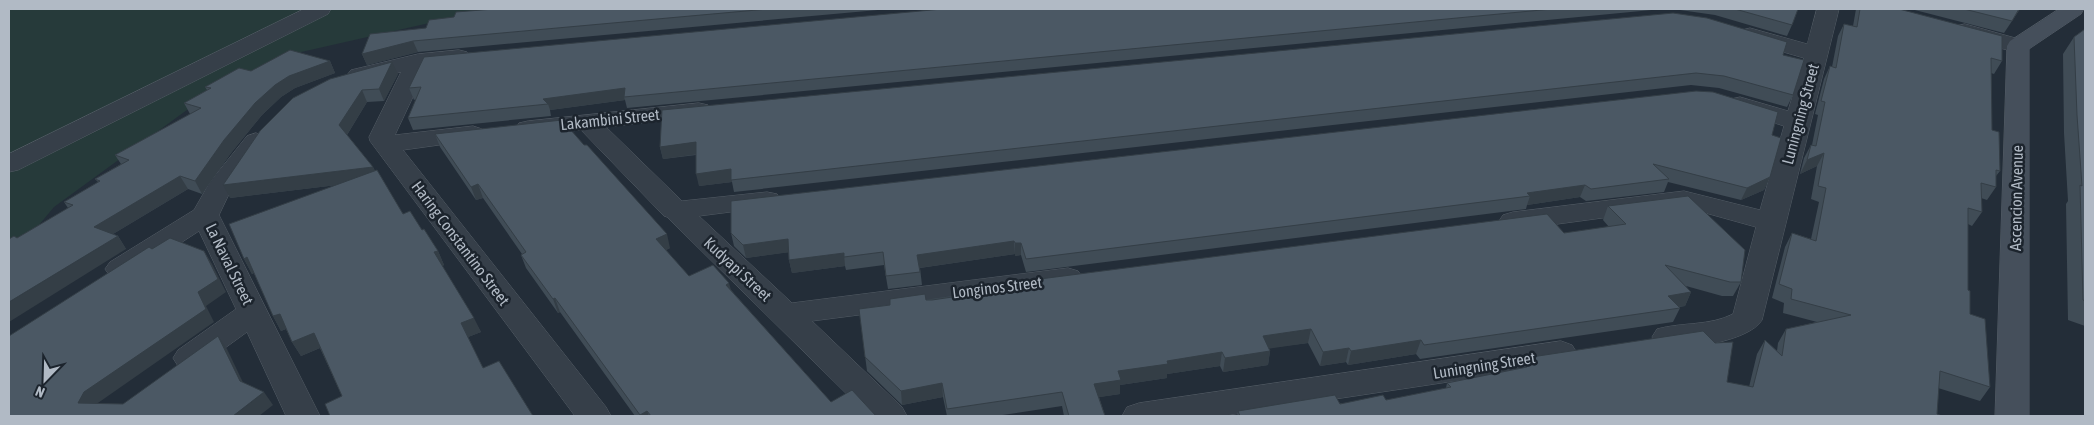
<svg xmlns="http://www.w3.org/2000/svg" width="2094" height="425" font-family="'Asap Condensed',sans-serif">
  <style>
    .green { fill: #263a3a }
    .lines { fill: none; stroke-linecap: round; stroke-linejoin: round }
    .street-casing { stroke: #545d66; stroke-width: 1 }
    .secondary-casing { stroke: #545d66; stroke-width: 1 }
    .street { fill: #363f49; fill-rule: evenodd }
    .secondary { fill: #454f5b; fill-rule: evenodd }
    .wall { fill: #404c56 }
    .shaded-wall { fill: #343e46 }
    .building { fill: #4b5864; stroke: #343e46 }
    .labels { text-anchor: middle; stroke-width: 5; stroke-linejoin: round; paint-order: stroke }
    .street-label { font-size: 16px; fill: #b1bac5; stroke: #1c242d }
  </style>
  <rect width="100%" height="100%" fill="#232d38"/>
  <!-- green -->
  <path class="green" d="M 9,9 L 563,9 L 447,19 L 288,55 L 191,107 L 54,207 L 18,250 L 9,254 Z"/>
  <g class="lines">
    <defs>
      <g id="street">
        <path d="M 304,9 L 331,9 L 328,14 L 18,170 L 9,172 L 9,154 Z"/>
        <path d="M 1817,9 L 1839,9 L 1762,320 C 1749,342 1680,352 1657,345 L 1652,337 L 1657,329 C 1682,322 1710,326 1733,314 L 1756,227 L 1684,207 L 1513,230 L 1503,227 L 1499,221 L 1503,215 L 1513,212 L 1684,191 L 1760,210 L 1784,126 L 1731,109 L 1728,104 L 1731,99 L 1740,97 L 1788,111 L 1804,58 L 1742,40 L 1739,35 L 1742,30 L 1750,28 L 1807,44 Z"/>
        <path d="M 1965,24 L 2026,41 L 2029,46 L 2026,51 L 2018,53 L 1957,36 L 1954,31 L 1957,26 Z"/>
        <path d="M 459,50 L 467,52 L 470,57 L 467,62 L 427,67 L 395,135 L 473,126 L 482,129 L 486,134 L 482,139 L 403,150 L 606,407 L 611,416 L 575,416 L 370,141 L 369,137 L 401,72 L 359,82 L 351,80 L 347,75 L 351,70 L 418,54 Z"/>
        <path d="M 699,103 L 708,105 L 711,110 L 708,115 L 606,127 L 682,201 L 767,192 L 777,194 L 781,200 L 777,206 L 699,216 L 792,303 L 1068,268 L 1078,271 L 1083,278 L 1078,285 L 1068,288 L 812,321 L 902,407 L 907,416 L 869,416 L 667,217 L 664,216 L 581,130 L 528,135 L 519,133 L 516,128 L 519,123 L 528,121 Z"/>
        <path d="M 256,133 L 265,136 L 269,141 L 231,190 L 219,215 L 320,416 L 286,416 L 247,332 L 200,366 L 189,370 L 178,366 L 173,358 L 178,350 L 236,309 L 199,231 L 130,276 L 120,279 L 110,276 L 105,269 L 110,262 L 194,210 L 210,182 L 247,136 Z"/>
        <path d="M 1561,341 L 1572,345 L 1577,353 L 1572,361 L 1561,365 L 1222,416 L 1122,416 L 1127,407 L 1139,403 Z"/>
      </g>
      <path id="secondary" d="M 2059,9 L 2084,9 L 2081,14 L 2029,49 L 2029,416 L 1995,416 L 2007,46 L 2010,41 Z"/>
    </defs>
    <!-- street casing -->
    <use href="#street" class="street-casing"/>
    <!-- secondary casing -->
    <use href="#secondary" class="secondary-casing"/>
    <!-- street -->
    <use href="#street" class="street"/>
    <!-- secondary -->
    <use href="#secondary" class="secondary"/>
  </g>
  <!-- wall -->
  <g class="wall">
    <path d="M 494,9 L 889,9 L 418,52 L 367,65 L 362,54 L 454,17 Z"/>
    <path d="M 942,9 L 1662,9 L 627,108 L 625,100 L 550,110 L 551,116 L 413,130 L 408,118 L 416,99 L 414,100 L 409,88 Z"/>
    <path d="M 1673,9 L 1798,9 L 1792,25 L 1787,36 L 1715,15 Z"/>
    <path d="M 1856,9 L 1899,9 L 2002,61 L 1994,74 L 1991,73 L 1992,130 L 2000,171 L 1996,176 L 1996,187 L 1987,200 L 1981,198 L 1982,212 L 1972,226 L 1968,224 L 1968,290 L 1970,314 L 1990,387 L 1980,401 L 1938,388 L 1937,414 L 1942,416 L 1237,416 L 1238,411 L 1386,400 L 1446,388 L 1447,383 L 1521,368 L 1525,358 L 1727,382 L 1749,387 L 1757,354 L 1765,340 L 1777,351 L 1778,343 L 1786,329 L 1817,322 L 1783,313 L 1784,303 L 1772,298 L 1785,247 L 1792,233 L 1811,239 L 1819,202 L 1811,199 L 1817,166 L 1800,174 L 1804,158 L 1811,145 L 1812,145 L 1818,115 L 1815,114 L 1824,79 L 1830,66 L 1832,67 L 1838,36 L 1844,24 L 1853,26 Z"/>
    <path d="M 1911,9 L 2020,9 L 2004,33 Z"/>
    <path d="M 2085,29 L 2085,326 L 2068,320 L 2066,204 L 2068,201 L 2064,133 L 2063,54 L 2074,37 Z"/>
    <path d="M 1783,55 L 1793,95 L 1787,107 L 1719,88 L 1691,85 L 734,192 L 732,182 L 699,186 L 696,155 L 663,159 L 660,147 Z"/>
    <path d="M 330,61 L 335,73 L 295,88 L 281,97 L 262,115 L 231,153 L 202,194 L 188,189 L 113,234 L 118,236 L 126,249 L 17,238 L 68,208 L 64,202 L 98,182 L 95,179 L 121,164 L 115,155 L 190,114 L 184,103 L 207,90 L 205,87 L 251,71 Z"/>
    <path d="M 398,74 L 384,101 L 367,102 L 347,135 L 373,167 L 375,171 L 403,214 L 422,230 L 438,251 L 444,265 L 442,266 L 481,332 L 468,337 L 483,368 L 533,416 L 342,396 L 320,348 L 301,356 L 292,342 L 286,329 L 281,331 L 273,316 L 254,273 L 252,274 L 244,259 L 337,185 L 230,198 L 260,131 Z"/>
    <path d="M 435,134 L 670,248 L 666,250 L 689,276 L 731,290 L 831,402 L 876,416 L 635,416 L 560,312 L 558,313 L 526,268 L 521,255 L 522,254 L 483,198 L 476,200 L 440,147 Z"/>
    <path d="M 1772,135 L 1770,177 L 1764,190 L 1741,200 L 1668,182 L 1664,192 L 1586,201 L 1580,197 L 1527,205 L 1526,209 L 1026,272 L 1021,255 L 1015,256 L 1015,254 L 920,268 L 922,285 L 888,289 L 884,265 L 846,270 L 845,266 L 792,273 L 789,260 L 789,252 L 746,258 L 734,246 L 731,233 Z"/>
    <path d="M 1608,206 L 1741,282 L 1733,296 L 1722,296 L 1686,286 L 1691,292 L 1685,306 L 1679,307 L 1680,308 L 1673,322 L 1420,359 L 1416,354 L 1348,365 L 1346,362 L 1320,366 L 1308,343 L 1269,348 L 1270,351 L 1268,365 L 1223,372 L 1220,366 L 1167,374 L 1167,378 L 1120,385 L 1120,394 L 1099,397 L 1105,416 L 1064,416 L 1062,406 L 996,416 L 947,416 L 943,397 L 902,405 L 867,371 L 859,309 L 1032,285 L 1032,280 L 1564,233 L 1609,227 L 1603,220 Z"/>
  </g>
  <!-- shaded-wall -->
  <g class="shaded-wall">
    <path d="M 413,41 L 418,52 L 367,65 L 362,54 Z"/>
    <path d="M 330,61 L 335,73 L 295,88 L 281,97 L 262,115 L 231,153 L 202,194 L 195,181 L 224,140 L 255,103 L 275,85 L 289,76 Z"/>
    <path d="M 392,62 L 398,74 L 384,101 L 379,89 Z"/>
    <path d="M 625,88 L 624,97 L 625,100 L 550,110 L 548,104 L 543,99 Z"/>
    <path d="M 362,90 L 367,102 L 345,138 L 339,125 Z"/>
    <path d="M 696,142 L 699,154 L 663,159 L 660,147 Z"/>
    <path d="M 1824,153 L 1817,166 L 1800,174 L 1807,160 Z"/>
    <path d="M 373,167 L 379,180 L 230,198 L 223,185 Z"/>
    <path d="M 731,169 L 732,182 L 699,186 L 696,174 Z"/>
    <path d="M 180,176 L 188,189 L 103,240 L 94,227 Z"/>
    <path d="M 1770,177 L 1764,190 L 1741,200 L 1747,188 Z"/>
    <path d="M 478,184 L 483,198 L 476,200 L 471,187 Z"/>
    <path d="M 1585,185 L 1580,197 L 1527,205 L 1530,196 L 1527,193 Z"/>
    <path d="M 667,234 L 670,248 L 660,253 L 656,239 Z"/>
    <path d="M 118,236 L 126,249 L 9,322 L 9,302 Z"/>
    <path d="M 788,239 L 791,252 L 746,258 L 743,245 Z"/>
    <path d="M 1014,241 L 1015,254 L 919,268 L 917,255 Z"/>
    <path d="M 1015,243 L 1021,243 L 1021,255 L 1015,256 Z"/>
    <path d="M 204,251 L 212,264 L 226,292 L 206,306 L 214,322 L 95,405 L 78,403 L 84,392 L 198,292 Z"/>
    <path d="M 438,251 L 444,265 L 440,267 L 434,252 Z"/>
    <path d="M 844,253 L 845,266 L 792,273 L 789,260 Z"/>
    <path d="M 247,257 L 256,271 L 252,274 L 244,259 Z"/>
    <path d="M 729,283 L 733,297 L 726,285 Z"/>
    <path d="M 1691,292 L 1685,306 L 1661,309 L 1668,296 Z"/>
    <path d="M 555,298 L 560,312 L 558,313 L 553,299 Z"/>
    <path d="M 280,314 L 288,328 L 281,331 L 273,316 Z"/>
    <path d="M 474,318 L 481,332 L 468,337 L 461,323 Z"/>
    <path d="M 1311,329 L 1308,343 L 1260,350 L 1263,336 Z"/>
    <path d="M 314,333 L 322,347 L 301,356 L 292,342 Z"/>
    <path d="M 218,336 L 227,349 L 249,395 L 240,381 Z"/>
    <path d="M 1421,340 L 1416,354 L 1348,365 L 1351,351 Z"/>
    <path d="M 1349,348 L 1346,362 L 1320,366 L 1323,352 Z"/>
    <path d="M 1270,351 L 1268,365 L 1223,372 L 1225,358 Z"/>
    <path d="M 1222,352 L 1220,366 L 1167,374 L 1167,378 L 1120,385 L 1120,394 L 1094,398 L 1094,384 L 1118,371 L 1167,361 Z"/>
    <path d="M 942,383 L 943,397 L 902,405 L 901,391 Z"/>
    <path d="M 264,392 L 273,405 L 259,416 L 233,416 Z"/>
    <path d="M 647,411 L 649,416 L 640,416 L 640,415 Z"/>
  </g>
  <!-- building -->
  <g class="building">
    <path d="M 494,9 L 768,9 L 413,41 L 362,54 L 370,34 L 426,28 L 429,20 L 454,17 L 456,12 Z"/>
    <path d="M 942,9 L 1552,9 L 624,97 L 625,88 L 543,99 L 548,104 L 408,118 L 421,87 L 409,88 L 424,57 Z"/>
    <path d="M 1735,9 L 1798,9 L 1792,25 Z"/>
    <path d="M 1860,9 L 1899,9 L 2002,36 L 2002,61 L 1991,58 L 1992,130 L 1999,132 L 2000,171 L 1996,170 L 1996,187 L 1981,183 L 1982,212 L 1968,208 L 1968,290 L 1970,291 L 1970,314 L 1985,319 L 1990,387 L 1940,371 L 1937,414 L 1942,416 L 1240,416 L 1238,411 L 1335,395 L 1340,404 L 1383,395 L 1386,400 L 1451,387 L 1447,383 L 1527,367 L 1525,358 L 1703,331 L 1715,343 L 1733,342 L 1727,382 L 1753,387 L 1765,340 L 1782,356 L 1786,329 L 1851,315 L 1791,299 L 1792,289 L 1779,284 L 1792,233 L 1816,241 L 1826,188 L 1818,186 L 1824,153 L 1807,160 L 1811,145 L 1816,146 L 1825,102 L 1821,101 L 1830,66 L 1836,68 L 1844,24 L 1857,27 Z"/>
    <path d="M 1964,9 L 2019,9 L 2012,21 Z"/>
    <path d="M 1673,13 L 1707,18 L 1787,42 L 1783,55 L 1804,60 L 1793,95 L 1724,76 L 1696,73 L 731,180 L 731,169 L 696,174 L 696,142 L 660,147 L 662,110 Z"/>
    <path d="M 2085,29 L 2085,301 L 2083,300 L 2080,185 L 2082,186 L 2077,115 L 2074,37 Z"/>
    <path d="M 290,50 L 330,61 L 289,76 L 275,85 L 255,103 L 224,140 L 195,181 L 180,176 L 94,227 L 118,236 L 9,302 L 9,239 L 14,236 L 17,238 L 73,205 L 64,202 L 100,181 L 95,179 L 129,160 L 115,155 L 201,108 L 184,103 L 211,88 L 205,87 L 239,68 L 251,71 Z"/>
    <path d="M 392,62 L 379,89 L 362,90 L 339,125 L 373,167 L 223,185 L 260,131 L 293,98 L 330,79 Z"/>
    <path d="M 1696,91 L 1713,92 L 1778,112 L 1772,135 L 1781,138 L 1770,177 L 1747,188 L 1653,164 L 1669,179 L 1591,189 L 1585,185 L 1527,193 L 1530,196 L 1026,259 L 1021,243 L 1015,243 L 1014,241 L 917,255 L 920,272 L 886,276 L 883,252 L 844,257 L 844,253 L 789,260 L 788,239 L 743,245 L 731,233 L 731,201 Z"/>
    <path d="M 562,120 L 584,145 L 587,145 L 667,234 L 656,239 L 689,276 L 713,265 L 729,283 L 726,285 L 831,402 L 852,390 L 876,416 L 651,416 L 647,411 L 640,415 L 555,298 L 553,299 L 521,255 L 526,252 L 478,184 L 471,187 L 435,134 Z"/>
    <path d="M 377,170 L 403,214 L 410,211 L 422,230 L 424,229 L 438,251 L 434,252 L 474,318 L 461,323 L 483,368 L 499,361 L 533,416 L 330,416 L 325,404 L 342,396 L 314,333 L 292,342 L 280,314 L 273,316 L 247,257 L 244,259 L 229,224 Z"/>
    <path d="M 1688,196 L 1745,250 L 1741,282 L 1730,282 L 1665,265 L 1691,292 L 1668,296 L 1680,308 L 1424,345 L 1421,340 L 1351,351 L 1349,348 L 1323,352 L 1311,329 L 1263,336 L 1270,351 L 1225,358 L 1222,352 L 1167,361 L 1168,364 L 1118,371 L 1121,380 L 1094,384 L 1105,416 L 1069,416 L 1062,392 L 947,409 L 942,383 L 901,391 L 865,357 L 859,309 L 890,305 L 890,299 L 925,294 L 926,300 L 932,300 L 1034,285 L 1032,280 L 1547,214 L 1564,233 L 1626,224 L 1608,206 Z"/>
    <path d="M 170,238 L 204,251 L 218,279 L 198,292 L 206,309 L 84,392 L 78,403 L 123,404 L 218,336 L 240,381 L 264,392 L 233,416 L 9,416 L 9,336 L 149,247 L 152,249 Z"/>
  </g>
  <g class="labels">
    <!-- street labels -->
    <g class="street-label">
      <text transform="translate(1800 114) rotate(-75)" y="6">Luningning Street</text>
      <text transform="translate(610 119) rotate(-6)" y="6">Lakambini Street</text>
      <text transform="translate(2016 198) rotate(-89)" y="6">Ascencion Avenue</text>
      <text transform="translate(461 243) rotate(53)" y="6">Haring Constantino Street</text>
      <text transform="translate(230 264) rotate(64)" y="6">La Naval Street</text>
      <text transform="translate(738 269) rotate(43)" y="6">Kudyapi Street</text>
      <text transform="translate(997 287) rotate(-7)" y="6">Longinos Street</text>
      <text transform="translate(1484 365) rotate(-9)" y="6">Luningning Street</text>
    </g>
  </g>
  <!-- border -->
  <rect width="2094" height="425" fill="none" stroke="#b1bac5" stroke-width="20"/>
  <!-- north arrow -->
  <g transform="translate(45 380) rotate(203)" stroke="#1c242d" stroke-width="4" paint-order="stroke">
  <path d="M0-4L9 19L0 12L-9 19Z" fill="#b1bac5"/>
  <text y="-8" font-size="14" font-weight="bold" text-anchor="middle" fill="#b1bac5">N</text>
  </g>
</svg>
